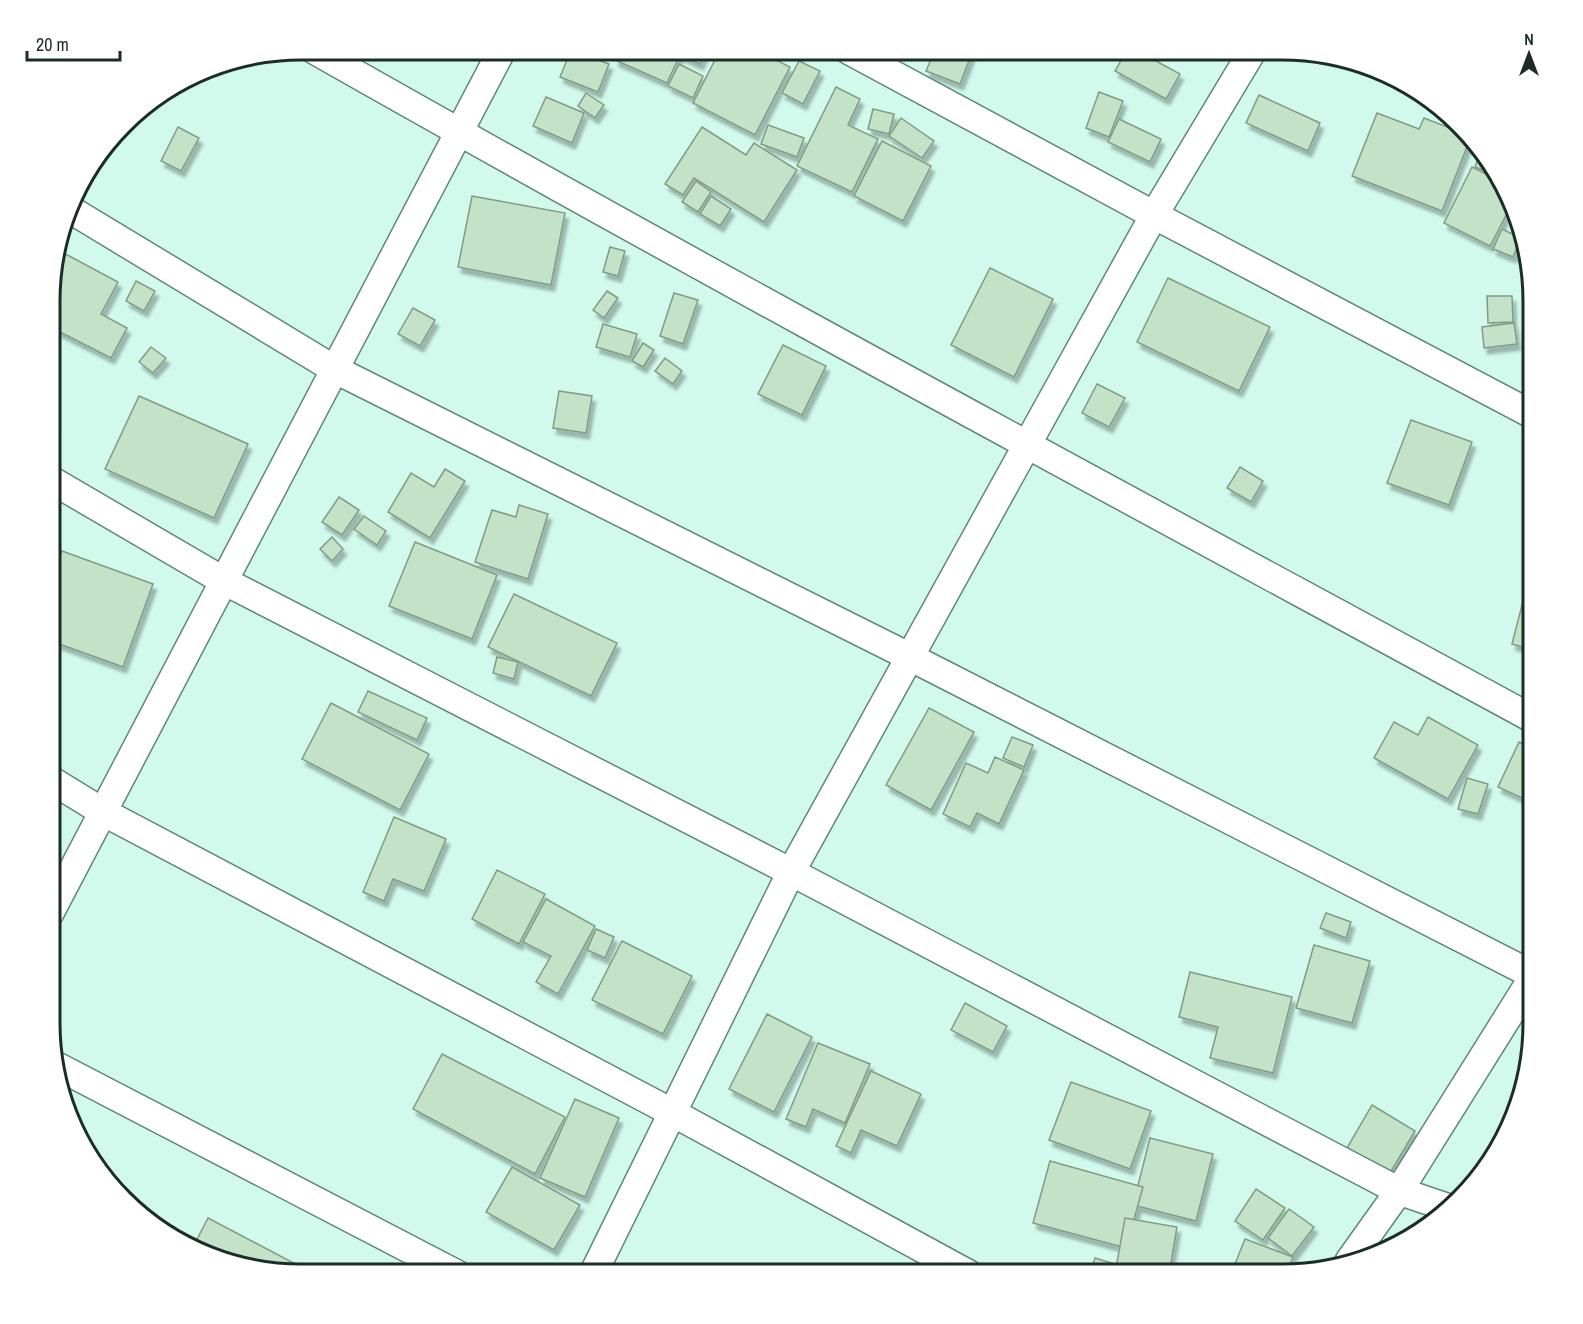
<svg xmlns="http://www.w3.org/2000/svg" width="1583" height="1324" font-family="'Archivo Narrow',sans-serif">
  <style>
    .building { fill: #c4e2c8; stroke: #809c84; stroke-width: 1.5; filter: url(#shadow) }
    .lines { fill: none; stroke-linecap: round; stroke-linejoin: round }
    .minor-casing { stroke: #60877a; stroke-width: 30 }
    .minor { stroke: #fff; stroke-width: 27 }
    .rim { fill: none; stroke: #1c2c27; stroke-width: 3 }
  </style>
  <defs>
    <filter id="shadow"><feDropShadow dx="3.5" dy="6" stdDeviation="1.5" flood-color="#0004"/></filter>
  </defs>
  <rect width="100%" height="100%" fill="#d1faec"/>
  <!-- building -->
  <g class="building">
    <path d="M 571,50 L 609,64 L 598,92 L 560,77 Z"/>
    <path d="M 619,50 L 706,50 L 700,64 L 680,55 L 667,83 L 615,60 Z"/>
    <path d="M 720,50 L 756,50 L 790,67 L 755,135 L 693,103 Z"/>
    <path d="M 935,50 L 973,50 L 960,84 L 926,71 Z"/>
    <path d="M 1127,50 L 1136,50 L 1180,74 L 1166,99 L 1115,71 Z"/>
    <path d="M 799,61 L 820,71 L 803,104 L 782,93 Z"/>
    <path d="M 679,64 L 703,76 L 693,98 L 668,86 Z"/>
    <path d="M 836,87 L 860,99 L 848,125 L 878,139 L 852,192 L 797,166 Z"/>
    <path d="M 1099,92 L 1123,101 L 1109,137 L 1086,128 Z"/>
    <path d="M 586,93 L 604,105 L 595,118 L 578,106 Z"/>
    <path d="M 1259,95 L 1320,123 L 1308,151 L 1246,123 Z"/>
    <path d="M 546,97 L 584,113 L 572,143 L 533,126 Z"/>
    <path d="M 873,109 L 894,114 L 889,134 L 868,129 Z"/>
    <path d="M 1377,113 L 1419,129 L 1424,118 L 1468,135 L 1470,139 L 1442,211 L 1352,176 Z"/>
    <path d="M 901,118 L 934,141 L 922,158 L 889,136 Z"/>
    <path d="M 1119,119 L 1161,139 L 1150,162 L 1108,142 Z"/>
    <path d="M 768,125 L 804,138 L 797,157 L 761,144 Z"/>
    <path d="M 178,127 L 199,138 L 181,171 L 161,161 Z"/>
    <path d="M 702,127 L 746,155 L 754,143 L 797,170 L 764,222 L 694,178 L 683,195 L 665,184 Z"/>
    <path d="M 882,141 L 931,166 L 903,221 L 854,196 Z"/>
    <path d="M 1480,153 L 1493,173 L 1475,167 Z"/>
    <path d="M 1472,167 L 1498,180 L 1513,202 L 1490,246 L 1444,223 Z"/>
    <path d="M 696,181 L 711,192 L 698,212 L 682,202 Z"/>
    <path d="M 472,196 L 565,213 L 551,285 L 458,267 Z"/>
    <path d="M 711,196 L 731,209 L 720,226 L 700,214 Z"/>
    <path d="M 1502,229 L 1521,238 L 1513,257 L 1493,249 Z"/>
    <path d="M 610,247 L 625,251 L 618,276 L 603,272 Z"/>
    <path d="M 58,250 L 118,282 L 101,314 L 127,328 L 111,358 L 52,328 L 52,268 Z"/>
    <path d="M 990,268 L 1053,299 L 1014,377 L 951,345 Z"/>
    <path d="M 1168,278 L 1270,327 L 1239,391 L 1137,342 Z"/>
    <path d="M 136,281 L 155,291 L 144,311 L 126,301 Z"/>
    <path d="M 607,291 L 618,298 L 604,318 L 593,310 Z"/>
    <path d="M 674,293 L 698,300 L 683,344 L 660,336 Z"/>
    <path d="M 1487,296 L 1512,296 L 1513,322 L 1488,323 Z"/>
    <path d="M 413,308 L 435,320 L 420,346 L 398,334 Z"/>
    <path d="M 1514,323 L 1517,344 L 1484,348 L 1482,327 Z"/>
    <path d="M 603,324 L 637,334 L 630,357 L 596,347 Z"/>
    <path d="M 643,343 L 654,350 L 643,367 L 632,361 Z"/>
    <path d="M 783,345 L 826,366 L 802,415 L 758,394 Z"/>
    <path d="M 151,347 L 166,358 L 153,373 L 139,362 Z"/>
    <path d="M 665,358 L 682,371 L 673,384 L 655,371 Z"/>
    <path d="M 1097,384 L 1125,398 L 1109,427 L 1082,413 Z"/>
    <path d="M 559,391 L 592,396 L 586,433 L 553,428 Z"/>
    <path d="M 139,396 L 248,444 L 214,518 L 105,469 Z"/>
    <path d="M 1411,420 L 1472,442 L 1449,505 L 1387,483 Z"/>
    <path d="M 1240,467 L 1263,481 L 1251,502 L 1227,488 Z"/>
    <path d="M 445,469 L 465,481 L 430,538 L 388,512 L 411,473 L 434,487 Z"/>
    <path d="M 339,497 L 359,510 L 342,535 L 322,522 Z"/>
    <path d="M 519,505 L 548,514 L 528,579 L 475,562 L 492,510 L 516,517 Z"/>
    <path d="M 364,516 L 386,531 L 377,545 L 354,529 Z"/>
    <path d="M 332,537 L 343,549 L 332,561 L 320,549 Z"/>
    <path d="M 415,542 L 497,575 L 472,639 L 389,606 Z"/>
    <path d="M 62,551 L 153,584 L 123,667 L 51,641 L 51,581 Z"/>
    <path d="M 1531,570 L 1533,570 L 1533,650 L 1512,644 Z"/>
    <path d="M 514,594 L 617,643 L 591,696 L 488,647 Z"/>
    <path d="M 497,657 L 518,662 L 514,679 L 493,673 Z"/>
    <path d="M 368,691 L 427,718 L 417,740 L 358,712 Z"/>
    <path d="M 331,703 L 429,754 L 400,810 L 302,759 Z"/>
    <path d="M 929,708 L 974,732 L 931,810 L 886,785 Z"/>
    <path d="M 1428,717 L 1478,745 L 1448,799 L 1374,758 L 1394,722 L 1418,735 Z"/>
    <path d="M 1012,737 L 1033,745 L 1024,767 L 1003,758 Z"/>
    <path d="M 1519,742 L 1533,749 L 1533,803 L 1498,787 Z"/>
    <path d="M 995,757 L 1024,770 L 999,824 L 977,813 L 970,827 L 943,814 L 966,763 L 988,773 Z"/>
    <path d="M 1467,778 L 1488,784 L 1478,814 L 1458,809 Z"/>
    <path d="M 394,817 L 446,839 L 424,891 L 393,879 L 384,901 L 363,892 Z"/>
    <path d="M 497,870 L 545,894 L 519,944 L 472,919 Z"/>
    <path d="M 546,899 L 595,926 L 558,994 L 536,982 L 551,956 L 523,942 Z"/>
    <path d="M 1326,913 L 1351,922 L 1346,938 L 1320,928 Z"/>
    <path d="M 596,929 L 614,937 L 605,958 L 587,950 Z"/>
    <path d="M 622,941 L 692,976 L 663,1034 L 592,1000 Z"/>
    <path d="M 1314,945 L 1370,961 L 1352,1023 L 1296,1008 Z"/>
    <path d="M 1190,972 L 1292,997 L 1273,1073 L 1210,1058 L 1218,1027 L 1179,1017 Z"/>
    <path d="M 965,1003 L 1007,1026 L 993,1052 L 951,1030 Z"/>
    <path d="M 767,1014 L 812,1037 L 774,1112 L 729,1089 Z"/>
    <path d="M 818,1043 L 870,1064 L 845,1123 L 813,1109 L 806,1127 L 786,1119 Z"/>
    <path d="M 442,1054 L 565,1117 L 535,1174 L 413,1109 Z"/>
    <path d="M 871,1071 L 921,1094 L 897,1146 L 861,1130 L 851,1153 L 836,1146 Z"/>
    <path d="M 1071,1082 L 1151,1111 L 1130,1169 L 1049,1140 Z"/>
    <path d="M 575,1099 L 619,1118 L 585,1197 L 540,1178 Z"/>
    <path d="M 1372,1105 L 1415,1131 L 1390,1173 L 1347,1148 Z"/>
    <path d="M 1150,1138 L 1213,1154 L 1196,1221 L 1133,1205 Z"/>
    <path d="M 1050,1161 L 1143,1187 L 1126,1248 L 1033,1223 Z"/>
    <path d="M 512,1167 L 580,1205 L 554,1250 L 486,1212 Z"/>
    <path d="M 1256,1189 L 1285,1208 L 1263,1240 L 1235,1221 Z"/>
    <path d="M 1289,1209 L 1314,1227 L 1292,1256 L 1268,1238 Z"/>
    <path d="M 208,1218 L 303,1268 L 299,1274 L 285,1274 L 204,1255 L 193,1247 Z"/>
    <path d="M 1125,1218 L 1177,1227 L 1169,1274 L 1152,1274 L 1116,1268 Z"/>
    <path d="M 1245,1239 L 1293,1257 L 1286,1274 L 1231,1274 Z"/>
    <path d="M 1095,1258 L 1115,1264 L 1112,1274 L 1090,1274 Z"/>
  </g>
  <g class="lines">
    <defs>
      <g id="minor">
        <path d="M 314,50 C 717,279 1126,498 1533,719"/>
        <path d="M 848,50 L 1154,215 L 1533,415"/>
        <path d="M 71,210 L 334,369 L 910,657 L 1533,975"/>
        <path d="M 51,480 L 224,581 L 791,872 L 1399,1191 L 1449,1208"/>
        <path d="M 51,780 L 103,812 L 673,1113 L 969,1274"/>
        <path d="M 50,913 L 502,50"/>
        <path d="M 57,1066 L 457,1274"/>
        <path d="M 1349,1261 L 1399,1191 L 1533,977"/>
        <path d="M 593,1274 L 791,872 L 1154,215 L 1253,50"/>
      </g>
    </defs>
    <!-- minor casing -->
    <use href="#minor" class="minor-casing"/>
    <!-- minor -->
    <use href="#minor" class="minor"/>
  </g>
  <!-- crop -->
  <path d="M0 0H1583V1324H0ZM301 60H1282A241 241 0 0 1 1523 301V1023A241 241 0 0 1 1282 1264H301A241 241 0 0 1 60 1023V301A241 241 0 0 1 301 60Z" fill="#fff" fill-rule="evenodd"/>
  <path class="rim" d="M301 60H1282A241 241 0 0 1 1523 301V1023A241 241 0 0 1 1282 1264H301A241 241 0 0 1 60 1023V301A241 241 0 0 1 301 60Z"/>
  <!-- north arrow -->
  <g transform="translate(1529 54)" stroke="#ffffff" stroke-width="4.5" paint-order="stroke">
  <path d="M0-4.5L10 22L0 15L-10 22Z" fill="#1c2c27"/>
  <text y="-9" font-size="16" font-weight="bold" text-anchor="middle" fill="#1c2c27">N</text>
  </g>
  <!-- scale -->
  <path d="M27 51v9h93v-9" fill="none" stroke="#1c2c27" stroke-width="3"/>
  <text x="36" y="51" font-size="18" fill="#1c2c27" stroke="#ffffff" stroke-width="4.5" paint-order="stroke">20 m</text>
</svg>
